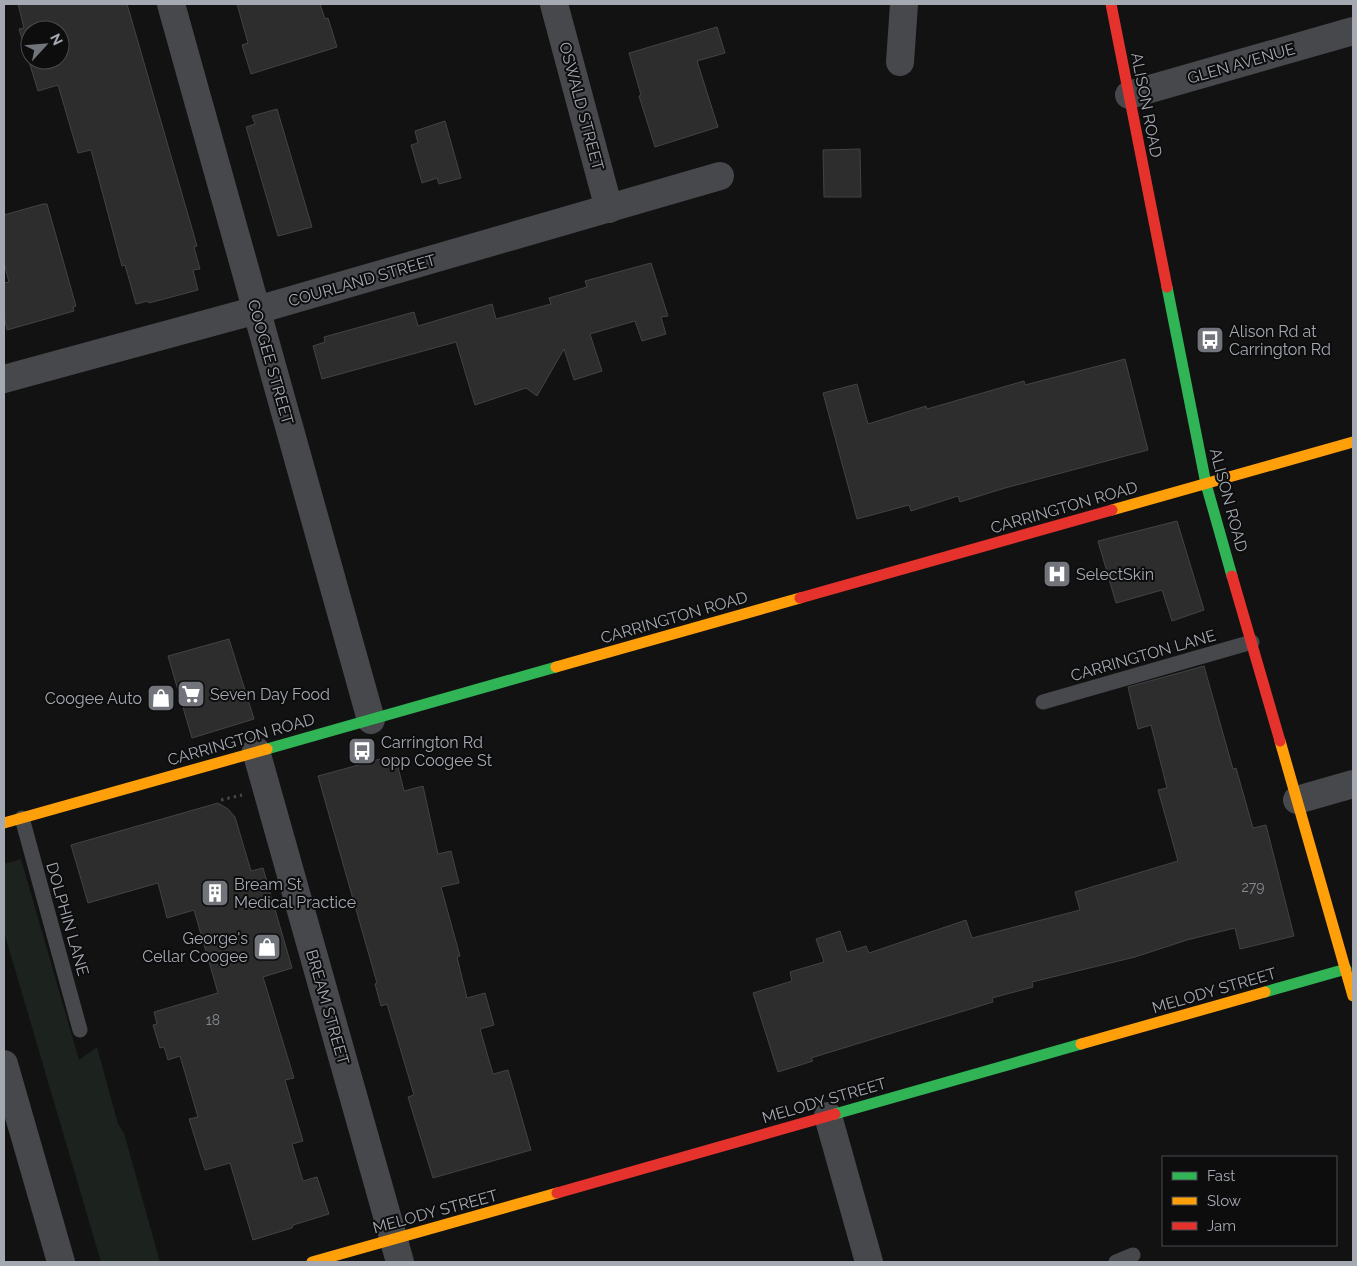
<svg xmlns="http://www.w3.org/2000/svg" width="1357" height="1266" font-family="Raleway,sans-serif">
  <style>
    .green { fill: #1c221d }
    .building { fill: #2d2d2e; stroke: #424346; fill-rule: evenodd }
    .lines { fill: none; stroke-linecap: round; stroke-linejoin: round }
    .path { stroke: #48494c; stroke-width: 3; stroke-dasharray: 2.5 4; stroke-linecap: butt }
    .lane { stroke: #46484b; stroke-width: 15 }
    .street { stroke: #46484b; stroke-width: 28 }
    .fast { stroke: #30b455; stroke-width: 11 }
    .slow { stroke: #ff9f0a; stroke-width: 11 }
    .jam { stroke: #e5322d; stroke-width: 11 }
    .labels { text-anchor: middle; stroke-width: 4; stroke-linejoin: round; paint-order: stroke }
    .number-label { font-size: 14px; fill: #868a91 }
    .street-label { font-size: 16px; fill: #a4a9b2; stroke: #0d0d0e }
    .poi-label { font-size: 16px; fill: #a4a9b2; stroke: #0d0d0e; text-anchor: start }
  </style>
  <rect width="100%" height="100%" fill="#121213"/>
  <!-- green -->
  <path class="green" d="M 21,859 L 79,1060 L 97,1047 L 118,1124 L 124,1133 L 160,1262 L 101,1262 L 4,932 L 4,864 Z"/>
  <!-- building -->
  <g class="building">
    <path d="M 18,4 L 127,4 L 197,246 L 194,247 L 200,269 L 193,270 L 198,290 L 149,303 L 148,301 L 136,304 L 125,265 L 122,266 L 91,150 L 78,153 L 58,85 L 38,91 L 19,29 L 24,28 ZM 30,30 L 60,30 L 60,60 L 30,60 Z"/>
    <path d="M 237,4 L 320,4 L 325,19 L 328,18 L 337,47 L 251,74 L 242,45 L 248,43 Z"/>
    <path d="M 717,27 L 725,53 L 697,61 L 718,127 L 655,147 L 639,96 L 641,95 L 629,53 Z"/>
    <path d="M 277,109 L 312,227 L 278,236 L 246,127 L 255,124 L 252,116 Z"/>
    <path d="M 445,121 L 461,178 L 439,184 L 437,178 L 422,183 L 411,145 L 418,143 L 415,131 Z"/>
    <path d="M 860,149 L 861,197 L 824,197 L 823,150 Z"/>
    <path d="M 43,204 L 47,204 L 76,306 L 73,307 L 74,311 L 7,330 L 4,316 L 4,283 L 9,282 L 4,263 L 4,215 Z"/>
    <path d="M 651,263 L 668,316 L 661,317 L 666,334 L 642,341 L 635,321 L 590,334 L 602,371 L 574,380 L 564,349 L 537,396 L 526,388 L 475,405 L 456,342 L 322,379 L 313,346 L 325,342 L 324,337 L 414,312 L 418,326 L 492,304 L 496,319 L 551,304 L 549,298 L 587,287 L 585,281 Z"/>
    <path d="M 1125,359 L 1148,450 L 1005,488 L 960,502 L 958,496 L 911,511 L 909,505 L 857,519 L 823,393 L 857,384 L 868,424 L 926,406 L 927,409 L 1024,381 L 1025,385 Z"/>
    <path d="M 1177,521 L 1204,610 L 1172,621 L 1162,590 L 1116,603 L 1098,541 Z"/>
    <path d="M 229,639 L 254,719 L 192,738 L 168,656 Z"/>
    <path d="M 1204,666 L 1233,769 L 1236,768 L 1253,828 L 1266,825 L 1294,936 L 1240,949 L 1235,928 L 1187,940 L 1135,957 L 1032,982 L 1033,987 L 992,998 L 993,1002 L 811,1058 L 813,1061 L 778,1072 L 753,993 L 792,981 L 790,972 L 824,962 L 816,939 L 840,931 L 847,952 L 866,946 L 869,953 L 966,920 L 972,938 L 1080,910 L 1075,892 L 1178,861 L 1158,790 L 1167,788 L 1151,725 L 1138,729 L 1128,687 Z"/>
    <path d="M 395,755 L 404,791 L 423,786 L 438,854 L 451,851 L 459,883 L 441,887 L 460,956 L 457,957 L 467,998 L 485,993 L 494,1025 L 480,1029 L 493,1074 L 508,1070 L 531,1150 L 433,1178 L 408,1097 L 414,1095 L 387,1004 L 381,1006 L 375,984 L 377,983 L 318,776 Z"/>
    <path d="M 218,803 L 228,809 L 235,817 L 251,871 L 263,868 L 292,968 L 263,977 L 294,1078 L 285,1080 L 303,1141 L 292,1144 L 303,1181 L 317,1177 L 329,1214 L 293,1225 L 292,1228 L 253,1240 L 230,1163 L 205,1170 L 189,1119 L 198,1117 L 180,1056 L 168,1060 L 164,1047 L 160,1048 L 153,1025 L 157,1024 L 154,1012 L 218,993 L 194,910 L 167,918 L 158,883 L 88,903 L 71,845 Z"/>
  </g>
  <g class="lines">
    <!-- path -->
    <path class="path" d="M 221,800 L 242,795"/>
    <!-- lane -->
    <g class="lane">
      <path d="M 1043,702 L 1252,642"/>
      <path d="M 22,818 L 80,1030"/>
      <path d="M 1116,1262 L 1133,1255"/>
    </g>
    <!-- street -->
    <g class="street">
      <path d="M 171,4 L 371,720"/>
      <path d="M 554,4 L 609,209"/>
      <path d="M 900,62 L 904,4"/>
      <path d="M 1129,95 L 1353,31"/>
      <path d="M 4,379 L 257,310 L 720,176"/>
      <path d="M 256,751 L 400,1262"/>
      <path d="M 1297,800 L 1353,784"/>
      <path d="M 4,1064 L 61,1262"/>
      <path d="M 828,1116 L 869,1262"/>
    </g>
    <!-- fast -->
    <g class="fast">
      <path d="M 1167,287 L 1206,484 L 1232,576"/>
      <path d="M 267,749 L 556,667"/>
      <path d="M 1265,992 L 1346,969"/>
      <path d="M 835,1114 L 1081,1044"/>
    </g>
    <!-- slow -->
    <g class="slow">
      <path d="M 1112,510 L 1353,442"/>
      <path d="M 556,667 L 800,598"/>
      <path d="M 1280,741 L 1353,996"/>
      <path d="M 4,823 L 267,749"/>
      <path d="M 1081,1044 L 1265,992"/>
      <path d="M 312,1262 L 557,1193"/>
    </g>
    <!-- jam -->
    <g class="jam">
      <path d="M 1111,4 L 1167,287"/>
      <path d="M 1232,576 L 1280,741"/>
      <path d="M 800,598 L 1112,510"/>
      <path d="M 557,1193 L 835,1114"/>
    </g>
  </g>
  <!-- icons -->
  <defs>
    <symbol id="bus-square" viewBox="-11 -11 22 22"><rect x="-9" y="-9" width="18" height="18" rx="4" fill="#71747a" stroke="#0d0d0e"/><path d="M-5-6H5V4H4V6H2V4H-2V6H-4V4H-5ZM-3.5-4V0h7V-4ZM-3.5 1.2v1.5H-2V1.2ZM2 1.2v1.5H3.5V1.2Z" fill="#fff"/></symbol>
    <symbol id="hospital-square" viewBox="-11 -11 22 22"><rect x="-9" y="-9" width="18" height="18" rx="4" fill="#71747a" stroke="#0d0d0e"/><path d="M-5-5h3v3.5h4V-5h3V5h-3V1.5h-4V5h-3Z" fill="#fff"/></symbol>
    <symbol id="supermarket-square" viewBox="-11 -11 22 22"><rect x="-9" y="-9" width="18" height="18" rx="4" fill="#71747a" stroke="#0d0d0e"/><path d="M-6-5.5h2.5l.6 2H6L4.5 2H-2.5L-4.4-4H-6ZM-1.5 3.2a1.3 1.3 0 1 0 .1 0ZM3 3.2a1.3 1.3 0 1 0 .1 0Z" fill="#fff"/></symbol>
    <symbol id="shop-square" viewBox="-11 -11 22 22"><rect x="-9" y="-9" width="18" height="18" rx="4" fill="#71747a" stroke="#0d0d0e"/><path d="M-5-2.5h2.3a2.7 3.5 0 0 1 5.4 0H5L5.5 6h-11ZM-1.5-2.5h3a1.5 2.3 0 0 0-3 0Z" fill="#fff"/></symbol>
    <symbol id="building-square" viewBox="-11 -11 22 22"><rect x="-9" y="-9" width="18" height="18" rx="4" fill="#71747a" stroke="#0d0d0e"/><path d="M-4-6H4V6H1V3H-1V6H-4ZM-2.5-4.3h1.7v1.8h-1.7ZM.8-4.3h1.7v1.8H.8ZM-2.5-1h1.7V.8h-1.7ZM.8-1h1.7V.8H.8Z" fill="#fff"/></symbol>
  </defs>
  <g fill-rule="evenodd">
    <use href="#bus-square" x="1194" y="324" width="32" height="32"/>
    <use href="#hospital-square" x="1041" y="558" width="32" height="32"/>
    <use href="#supermarket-square" x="175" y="678" width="32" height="32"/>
    <use href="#shop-square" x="145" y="682" width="32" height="32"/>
    <use href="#bus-square" x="346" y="735" width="32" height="32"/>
    <use href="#building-square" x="199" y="877" width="32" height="32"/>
    <use href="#shop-square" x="251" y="931" width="32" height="32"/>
  </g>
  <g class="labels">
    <!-- number labels -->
    <g class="number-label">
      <text x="1253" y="892">279</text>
      <text x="213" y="1025">18</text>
    </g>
    <!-- street labels -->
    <g class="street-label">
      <text transform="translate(1241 63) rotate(-16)" y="6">GLEN AVENUE</text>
      <text transform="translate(1147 105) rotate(79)" y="6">ALISON ROAD</text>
      <text transform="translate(582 106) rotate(75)" y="6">OSWALD STREET</text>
      <text transform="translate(362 280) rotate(-16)" y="6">COURLAND STREET</text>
      <text transform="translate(271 362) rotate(74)" y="6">COOGEE STREET</text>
      <text transform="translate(1229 500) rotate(75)" y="6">ALISON ROAD</text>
      <text transform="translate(1064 507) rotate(-16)" y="6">CARRINGTON ROAD</text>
      <text transform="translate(674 617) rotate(-16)" y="6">CARRINGTON ROAD</text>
      <text transform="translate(1143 655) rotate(-16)" y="6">CARRINGTON LANE</text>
      <text transform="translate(241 739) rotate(-16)" y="6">CARRINGTON ROAD</text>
      <text transform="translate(68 919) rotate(74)" y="6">DOLPHIN LANE</text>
      <text transform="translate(1214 990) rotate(-16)" y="6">MELODY STREET</text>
      <text transform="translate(328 1007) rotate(74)" y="6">BREAM STREET</text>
      <text transform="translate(824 1100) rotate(-16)" y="6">MELODY STREET</text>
      <text transform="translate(435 1211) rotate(-15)" y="6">MELODY STREET</text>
    </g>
    <!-- poi labels -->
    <g class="poi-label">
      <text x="1229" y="337">Alison Rd at<tspan x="1229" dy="18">Carrington Rd</tspan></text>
      <text x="1076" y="580">SelectSkin</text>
      <text x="210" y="700">Seven Day Food</text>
      <text x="142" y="704" text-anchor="end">Coogee Auto</text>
      <text x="381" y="748">Carrington Rd<tspan x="381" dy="18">opp Coogee St</tspan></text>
      <text x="234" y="890">Bream St<tspan x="234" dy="18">Medical Practice</tspan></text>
      <text x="248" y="944" text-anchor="end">George's<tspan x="248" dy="18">Cellar Coogee</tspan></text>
    </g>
  </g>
  <!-- border -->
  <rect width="1357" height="1266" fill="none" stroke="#a4a9b2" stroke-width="10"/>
  <!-- legend -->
  <rect x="1162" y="1156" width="175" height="90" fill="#0d0d0e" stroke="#494b50"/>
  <rect x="1172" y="1172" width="25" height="8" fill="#30b455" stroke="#494b50"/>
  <text x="1207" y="1181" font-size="15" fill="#a4a9b2">Fast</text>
  <rect x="1172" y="1197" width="25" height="8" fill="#ff9f0a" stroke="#494b50"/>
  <text x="1207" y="1206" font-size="15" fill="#a4a9b2">Slow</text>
  <rect x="1172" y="1222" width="25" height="8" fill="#e5322d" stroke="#494b50"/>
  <text x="1207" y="1231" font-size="15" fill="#a4a9b2">Jam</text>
  <!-- north arrow -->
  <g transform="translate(45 45) rotate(64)"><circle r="24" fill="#0d0d0e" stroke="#494b50"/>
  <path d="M0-4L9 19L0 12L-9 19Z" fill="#71747a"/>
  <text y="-8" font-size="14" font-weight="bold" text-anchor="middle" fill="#a4a9b2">N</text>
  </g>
</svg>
